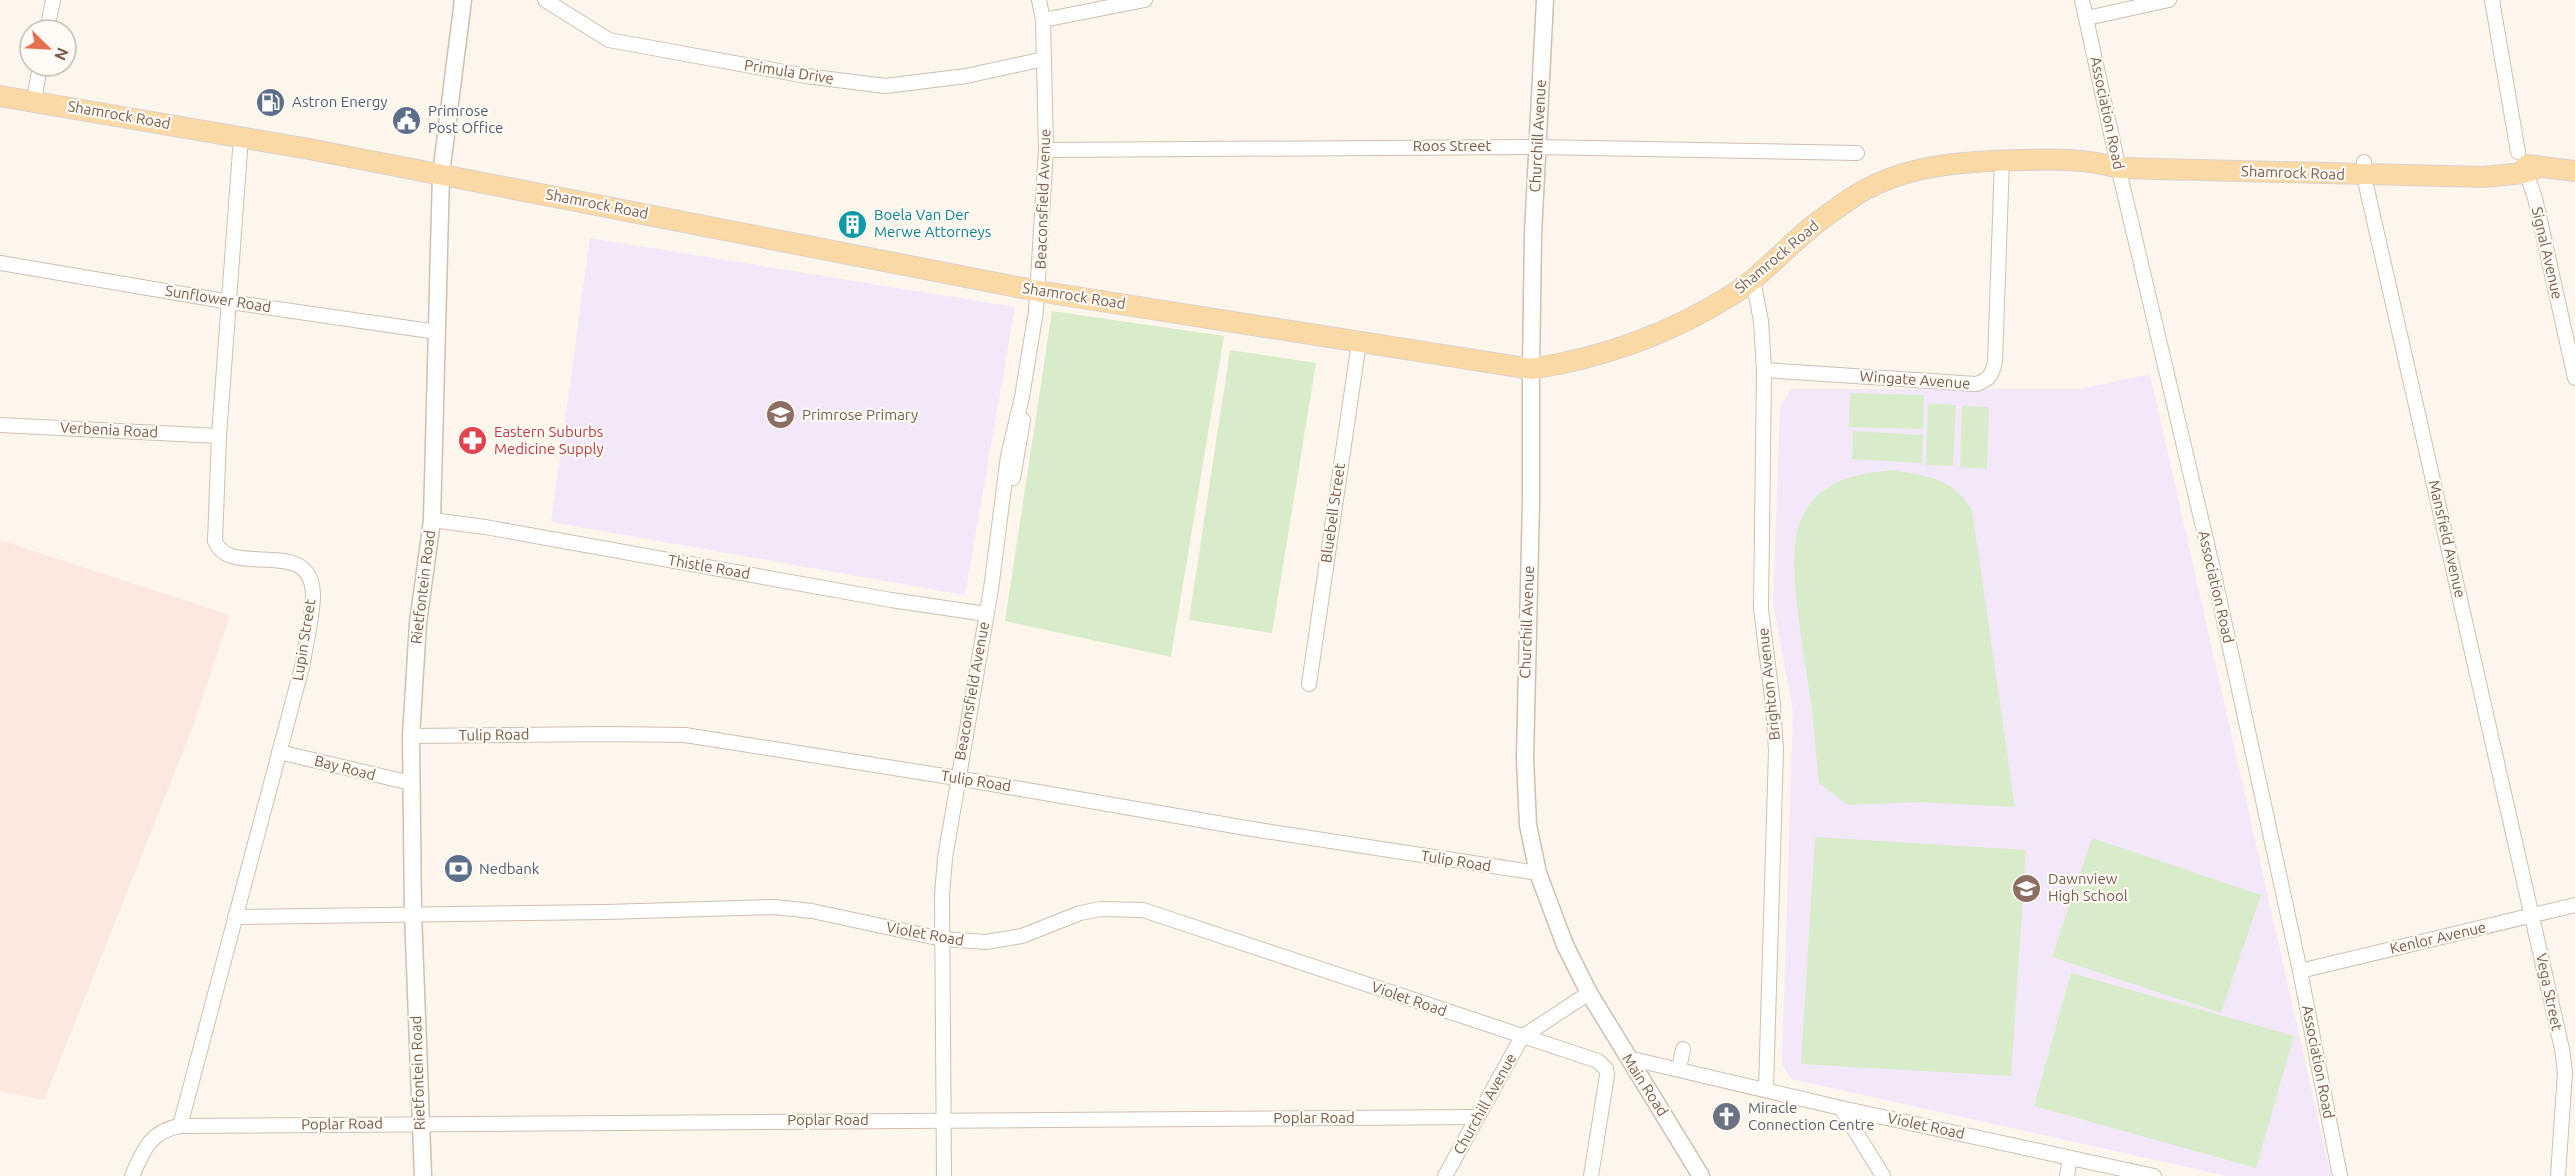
<svg xmlns="http://www.w3.org/2000/svg" width="2575" height="1176" font-family="Ubuntu,sans-serif">
  <style>
    .commercial { fill: #fde8e0 }
    .education { fill: #f3e8fa }
    .green { fill: #d8ecc9 }
    .lines { fill: none; stroke-linecap: round; stroke-linejoin: round }
    .minor-casing { stroke: #d1beb0; stroke-width: 16 }
    .tertiary-casing { stroke: #d1beb0; stroke-width: 19 }
    .primary-casing { stroke: #dad1cd; stroke-width: 22 }
    .minor { stroke: #fff; stroke-width: 14 }
    .tertiary { stroke: #fff; stroke-width: 16 }
    .primary { stroke: #fbd9a5; stroke-width: 20 }
    .labels { text-anchor: middle; stroke-width: 4.5; stroke-linejoin: round; paint-order: stroke }
    .street-label { font-size: 15px; fill: #7a5c4d; stroke: #fffaf3 }
    .service-label { font-size: 15px; fill: #4e5e75; stroke: #fffaf3; text-anchor: start }
    .culture-label { font-size: 15px; fill: #0d838f; stroke: #fffaf3; text-anchor: start }
    .education-label { font-size: 15px; fill: #785e54; stroke: #fffaf3; text-anchor: start }
    .health-label { font-size: 15px; fill: #be3a42; stroke: #fffaf3; text-anchor: start }
    .worship-label { font-size: 15px; fill: #5b616d; stroke: #fffaf3; text-anchor: start }
  </style>
  <rect width="100%" height="100%" fill="#fdf6ec"/>
  <!-- commercial -->
  <path class="commercial" d="M 0,540 L 230,615 L 192,729 L 44,1100 L 0,1091 Z"/>
  <!-- education -->
  <g class="education">
    <path d="M 590,238 L 1015,307 L 965,595 L 551,522 Z"/>
    <path d="M 2150,374 L 2331,1176 L 2227,1176 L 1791,1079 L 1782,1064 L 1793,711 L 1773,603 L 1780,408 L 1791,389 L 2079,389 Z"/>
  </g>
  <!-- green -->
  <g class="green">
    <path d="M 1052,311 L 1224,336 L 1171,657 L 1005,621 Z"/>
    <path d="M 1230,350 L 1316,363 L 1272,633 L 1189,620 Z"/>
    <path d="M 1850,393 L 1924,395 L 1923,429 L 1849,427 Z"/>
    <path d="M 1928,403 L 1956,405 L 1953,466 L 1926,465 Z"/>
    <path d="M 1962,406 L 1989,407 L 1987,469 L 1960,467 Z"/>
    <path d="M 1853,431 L 1923,435 L 1922,463 L 1852,459 Z"/>
    <path d="M 1894,470 C 1929,477 1952,477 1972,510 L 2015,807 L 1918,802 L 1848,805 L 1819,783 C 1816,759 1815,735 1812,711 C 1807,666 1782,553 1802,517 C 1822,479 1855,474 1894,470 Z"/>
    <path d="M 1815,837 L 2026,850 L 2011,1076 L 1801,1064 Z"/>
    <path d="M 2092,838 L 2261,895 L 2221,1013 L 2052,957 Z"/>
    <path d="M 2071,973 L 2294,1036 L 2256,1168 L 2034,1106 Z"/>
  </g>
  <g class="lines">
    <defs>
      <g id="minor">
        <path d="M 545,0 L 609,40 L 806,76 L 885,86 L 966,76 L 1044,59"/>
        <path d="M 2082,0 L 2121,179 L 2212,565 L 2300,971 L 2340,1176"/>
        <path d="M 2492,0 L 2518,152"/>
        <path d="M 2087,18 L 2169,0"/>
        <path d="M 1043,20 L 1145,0"/>
        <path d="M 47,30 L 53,0"/>
        <path d="M 34,100 L 40,66"/>
        <path d="M 1046,150 L 1537,147 L 1857,153"/>
        <path d="M 2364,162 L 2366,185 L 2562,1049 L 2565,1072 L 2558,1176"/>
        <path d="M 2524,166 L 2535,198 L 2575,378"/>
        <path d="M 0,263 L 230,302 L 437,332"/>
        <path d="M 1753,280 L 1761,321 L 1764,370 L 1761,609 L 1773,705 L 1776,750 L 1766,1089"/>
        <path d="M 1764,370 L 1976,384 C 1989,380 1992,375 1995,362 L 2002,160"/>
        <path d="M 0,425 L 219,436"/>
        <path d="M 1013,478 L 1023,420"/>
        <path d="M 432,520 L 485,527 L 891,600 L 986,614"/>
        <path d="M 1309,684 L 1359,342"/>
        <path d="M 411,736 L 607,734 L 685,735 L 957,778 L 1252,829 L 1538,873"/>
        <path d="M 279,752 L 411,783"/>
        <path d="M 235,917 L 606,912 L 774,907 L 812,911 L 942,939 L 986,942 L 1022,936 L 1080,913 L 1101,909 L 1143,910 L 1598,1061 L 1606,1069 L 1607,1075 L 1591,1176"/>
        <path d="M 2300,971 L 2575,905"/>
        <path d="M 1628,1058 L 1841,1108 L 2154,1176"/>
        <path d="M 1679,1069 L 1683,1049"/>
        <path d="M 1841,1108 L 1883,1176"/>
        <path d="M 180,1126 L 303,663 C 306,641 313,616 313,594 C 311,534 230,580 215,541 L 219,436 L 241,137"/>
        <path d="M 132,1176 C 143,1151 150,1131 180,1126 L 1476,1117"/>
        <path d="M 944,1176 L 942,895 L 945,858 L 991,589 L 1008,456 L 1022,397 L 1036,311 L 1046,150 L 1043,20 L 1039,0"/>
        <path d="M 1445,1176 L 1522,1037 L 1589,993"/>
        <path d="M 2067,1176 L 2070,1158"/>
      </g>
      <g id="tertiary">
        <path d="M 1545,0 L 1533,234 L 1531,369 L 1531,501 L 1525,758 L 1528,825 L 1538,873 L 1565,945 L 1589,993 L 1701,1176"/>
        <path d="M 423,1176 L 413,913 L 411,736 L 418,623 L 432,520 L 441,174 L 463,0"/>
      </g>
      <g id="primary">
        <path d="M 0,96 L 309,149 L 1038,291 L 1531,369 C 1602,358 1668,335 1730,296 C 1759,278 1783,251 1809,229 C 1822,218 1836,209 1850,199 C 1901,164 1965,161 2025,160 C 2057,159 2088,159 2119,168 L 2484,177 L 2524,173 L 2540,167"/>
        <path d="M 2527,165 L 2575,171"/>
      </g>
    </defs>
    <!-- minor casing -->
    <use href="#minor" class="minor-casing"/>
    <!-- tertiary casing -->
    <use href="#tertiary" class="tertiary-casing"/>
    <!-- primary casing -->
    <use href="#primary" class="primary-casing"/>
    <!-- minor -->
    <use href="#minor" class="minor"/>
    <!-- tertiary -->
    <use href="#tertiary" class="tertiary"/>
    <!-- primary -->
    <use href="#primary" class="primary"/>
  </g>
  <!-- icons -->
  <defs>
    <symbol id="fuel-disc" viewBox="-11 -11 22 22"><circle r="9.5" fill="#5c6f8a" stroke="#fffaf3"/><path d="M-5.5-6h7V0h2V4h1.3V-2.5L3-4.5l.8-.8L6-3V5H2.5V1h-1V6h-7ZM-4.2-4.7v3.2H.2V-4.7Z" fill="#fff"/></symbol>
    <symbol id="civic-disc" viewBox="-11 -11 22 22"><circle r="9.5" fill="#5c6f8a" stroke="#fffaf3"/><path d="M-.6-6.5H3V-4.5H.6V-3L4-1V1h2V6H-6V1h2V-1L-.6-3ZM-1.2 2.5V6h2.4V2.5Z" fill="#fff"/></symbol>
    <symbol id="building-disc" viewBox="-11 -11 22 22"><circle r="9.5" fill="#0f9aa8" stroke="#fffaf3"/><path d="M-4-6H4V6H1V3H-1V6H-4ZM-2.5-4.3h1.7v1.8h-1.7ZM.8-4.3h1.7v1.8H.8ZM-2.5-1h1.7V.8h-1.7ZM.8-1h1.7V.8H.8Z" fill="#fff"/></symbol>
    <symbol id="school-disc" viewBox="-11 -11 22 22"><circle r="9.5" fill="#8d6e63" stroke="#fffaf3"/><path d="M0-5L7-2L0 1L-7-2ZM-4 1L0 2.5L4 1V4Q0 6-4 4Z" fill="#fff"/></symbol>
    <symbol id="pharmacy-disc" viewBox="-11 -11 22 22"><circle r="9.5" fill="#e0444e" stroke="#fffaf3"/><path d="M-2-6h4v4h4v4h-4v4h-4v-4h-4v-4h4Z" fill="#fff"/></symbol>
    <symbol id="bank-disc" viewBox="-11 -11 22 22"><circle r="9.5" fill="#5c6f8a" stroke="#fffaf3"/><path d="M-6-4H6V4H-6ZM0-2.3a2.3 2.3 0 1 0 0 4.6a2.3 2.3 0 1 0 0-4.6Z" fill="#fff"/></symbol>
    <symbol id="church-disc" viewBox="-11 -11 22 22"><circle r="9.5" fill="#6b7280" stroke="#fffaf3"/><path d="M-1.2-6h2.4v3.5h3.3v2.4h-3.3V6h-2.4V-.1h-3.3v-2.4h3.3Z" fill="#fff"/></symbol>
  </defs>
  <g fill-rule="evenodd">
    <use href="#fuel-disc" x="254" y="86" width="33" height="33"/>
    <use href="#civic-disc" x="390" y="104" width="33" height="33"/>
    <use href="#building-disc" x="836" y="208" width="33" height="33"/>
    <use href="#school-disc" x="764" y="398" width="33" height="33"/>
    <use href="#pharmacy-disc" x="456" y="424" width="33" height="33"/>
    <use href="#bank-disc" x="442" y="852" width="33" height="33"/>
    <use href="#school-disc" x="2010" y="872" width="33" height="33"/>
    <use href="#church-disc" x="1710" y="1100" width="33" height="33"/>
  </g>
  <g class="labels">
    <!-- street labels -->
    <g class="street-label">
      <text transform="translate(789 72) rotate(9)" y="5">Primula Drive</text>
      <text transform="translate(2107 113) rotate(78)" y="5">Association Road</text>
      <text transform="translate(119 115) rotate(10)" y="5">Shamrock Road</text>
      <text transform="translate(1538 136) rotate(-87)" y="5">Churchill Avenue</text>
      <text x="1452" y="151">Roos Street</text>
      <text transform="translate(2293 173) rotate(2)" y="5">Shamrock Road</text>
      <text transform="translate(1043 199) rotate(-88)" y="5">Beaconsfield Avenue</text>
      <text transform="translate(597 204) rotate(11)" y="5">Shamrock Road</text>
      <text transform="translate(2547 253) rotate(77)" y="5">Signal Avenue</text>
      <text transform="translate(1777 257) rotate(-40)" y="5">Shamrock Road</text>
      <text transform="translate(1074 296) rotate(9)" y="5">Shamrock Road</text>
      <text transform="translate(218 299) rotate(9)" y="5">Sunflower Road</text>
      <text transform="translate(1915 380) rotate(4)" y="5">Wingate Avenue</text>
      <text transform="translate(109 430) rotate(3)" y="5">Verbenia Road</text>
      <text transform="translate(1333 513) rotate(-82)" y="5">Bluebell Street</text>
      <text transform="translate(2447 539) rotate(77)" y="5">Mansfield Avenue</text>
      <text transform="translate(709 567) rotate(10)" y="5">Thistle Road</text>
      <text transform="translate(423 587) rotate(-83)" y="5">Rietfontein Road</text>
      <text transform="translate(2216 587) rotate(77)" y="5">Association Road</text>
      <text transform="translate(1527 622) rotate(-88)" y="5">Churchill Avenue</text>
      <text transform="translate(304 640) rotate(-81)" y="5">Lupin Street</text>
      <text transform="translate(1769 684) rotate(-96)" y="5">Brighton Avenue</text>
      <text transform="translate(972 691) rotate(-80)" y="5">Beaconsfield Avenue</text>
      <text transform="translate(494 735) rotate(-1)" y="5">Tulip Road</text>
      <text transform="translate(345 768) rotate(14)" y="5">Bay Road</text>
      <text transform="translate(976 781) rotate(9)" y="5">Tulip Road</text>
      <text transform="translate(1456 861) rotate(9)" y="5">Tulip Road</text>
      <text transform="translate(925 934) rotate(10)" y="5">Violet Road</text>
      <text transform="translate(2438 938) rotate(-13)" y="5">Kenlor Avenue</text>
      <text transform="translate(2549 992) rotate(78)" y="5">Vega Street</text>
      <text transform="translate(1409 999) rotate(19)" y="5">Violet Road</text>
      <text transform="translate(2318 1062) rotate(79)" y="5">Association Road</text>
      <text transform="translate(418 1073) rotate(-92)" y="5">Rietfontein Road</text>
      <text transform="translate(1645 1085) rotate(57)" y="5">Main Road</text>
      <text transform="translate(1485 1104) rotate(-61)" y="5">Churchill Avenue</text>
      <text x="1314" y="1123">Poplar Road</text>
      <text x="828" y="1125">Poplar Road</text>
      <text transform="translate(342 1124) rotate(-1)" y="5">Poplar Road</text>
      <text transform="translate(1926 1126) rotate(12)" y="5">Violet Road</text>
    </g>
    <!-- service labels -->
    <g class="service-label">
      <text x="292" y="107">Astron Energy</text>
      <text x="428" y="116">Primrose<tspan x="428" dy="17">Post Office</tspan></text>
      <text x="479" y="874">Nedbank</text>
    </g>
    <!-- culture labels -->
    <g class="culture-label">
      <text x="874" y="220">Boela Van Der<tspan x="874" dy="17">Merwe Attorneys</tspan></text>
    </g>
    <!-- education labels -->
    <g class="education-label">
      <text x="802" y="420">Primrose Primary</text>
      <text x="2048" y="884">Dawnview<tspan x="2048" dy="17">High School</tspan></text>
    </g>
    <!-- health labels -->
    <g class="health-label">
      <text x="494" y="437">Eastern Suburbs<tspan x="494" dy="17">Medicine Supply</tspan></text>
    </g>
    <!-- worship labels -->
    <g class="worship-label">
      <text x="1748" y="1113">Miracle<tspan x="1748" dy="17">Connection Centre</tspan></text>
    </g>
  </g>
  <!-- north arrow -->
  <g transform="translate(48 48) rotate(114)"><circle r="28" fill="#fffaf3" stroke="#cabbb1" stroke-width="1.5"/>
  <path d="M0-4.5L10 22L0 15L-10 22Z" fill="#e76f51"/>
  <text y="-9" font-size="16" font-weight="bold" text-anchor="middle" fill="#7a5c4d">N</text>
  </g>
</svg>
